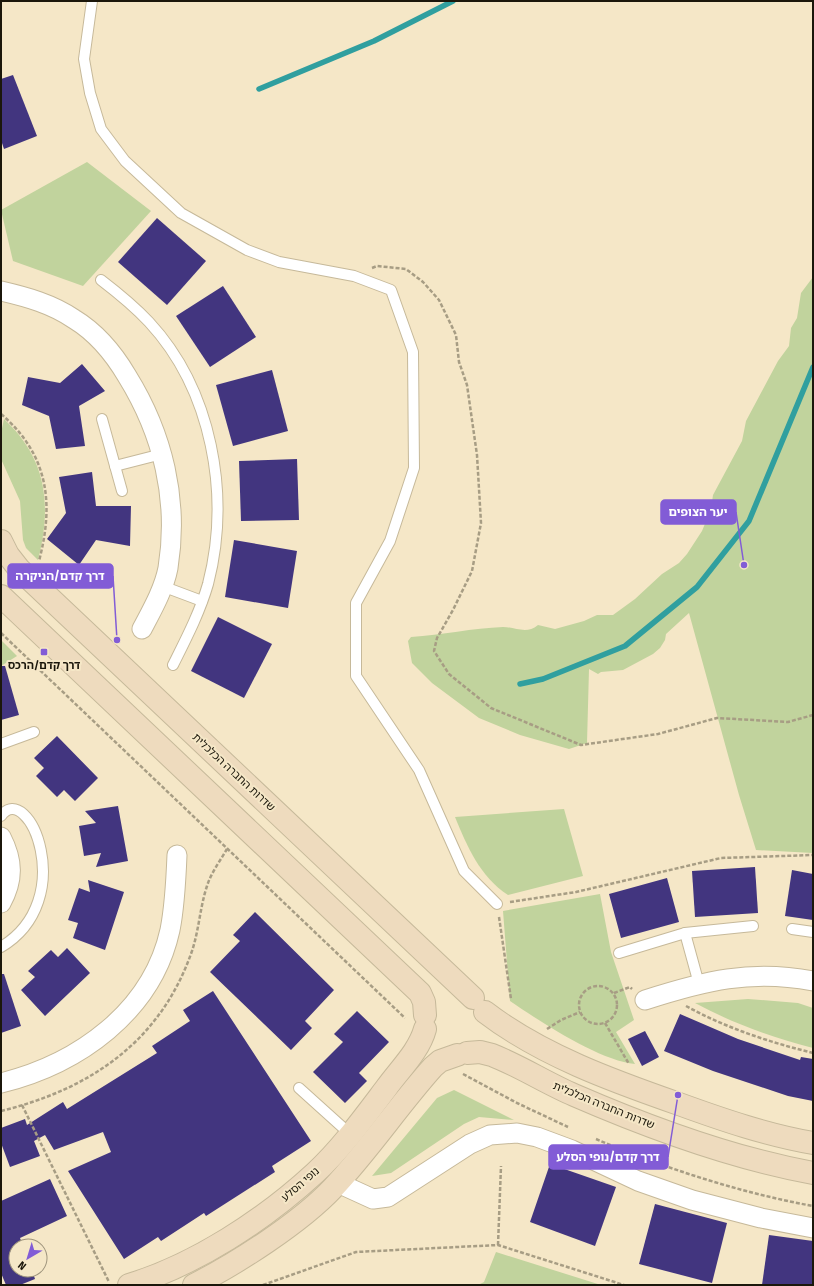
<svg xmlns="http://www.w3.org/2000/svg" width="814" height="1286" font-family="'Fira Sans Condensed','Noto Sans Hebrew',sans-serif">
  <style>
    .green { fill: #c1d39d }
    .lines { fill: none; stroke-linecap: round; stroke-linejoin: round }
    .stream { stroke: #309f9f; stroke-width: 5.5 }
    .building { fill: #42357f }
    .lane-casing { stroke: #c6b99a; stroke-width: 12 }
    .street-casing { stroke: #c6b99a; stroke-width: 21 }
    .secondary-casing { stroke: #c6b99a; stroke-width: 24 }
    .path { stroke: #a79d84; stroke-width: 2.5; stroke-dasharray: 4 2; stroke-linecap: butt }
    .lane { stroke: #fff; stroke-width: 10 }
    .street { stroke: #fff; stroke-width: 19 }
    .secondary { stroke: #eedbbe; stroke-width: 22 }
    .poi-dot { fill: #825cd6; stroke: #f5e7c7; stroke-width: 1.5 }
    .labels { text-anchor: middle; stroke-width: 4; stroke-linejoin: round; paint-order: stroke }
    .poi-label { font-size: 11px; font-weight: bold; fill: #1b170b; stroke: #f5e7c7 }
    .street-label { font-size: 11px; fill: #1b170b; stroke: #f5e7c7 }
    .leader { fill: none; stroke: #825cd6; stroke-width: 1.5 }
    .callout-dot { fill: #825cd6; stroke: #f5e7c7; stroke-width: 1.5 }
    .callout { fill: #825cd6; stroke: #825cd6; stroke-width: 1.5 }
    .callout-label { font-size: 12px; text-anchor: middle; font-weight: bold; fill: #fff }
  </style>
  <rect width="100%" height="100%" fill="#f5e7c7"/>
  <!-- green -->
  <g class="green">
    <path d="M 87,162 L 151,211 L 83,286 L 13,261 L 1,210 Z"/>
    <path d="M 813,277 L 813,853 L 756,850 L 739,795 L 689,613 L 666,634 L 665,640 L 660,648 L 653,654 L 623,670 L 601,672 L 598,674 L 589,669 L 587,743 L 569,749 L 520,735 L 479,718 L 432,683 L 412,663 L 408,641 L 411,637 C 442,635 473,628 503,627 C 516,627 526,635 538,625 L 555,629 L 584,621 L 597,615 L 613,615 L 635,599 L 662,574 L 679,563 L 687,554 L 702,531 L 711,509 L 713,495 L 742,441 L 746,421 L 778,361 L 789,346 L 791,328 L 797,318 L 801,293 Z"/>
    <path d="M 4,419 C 47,459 52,505 38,560 L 26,548 L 23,540 L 20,501 L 1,459 L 1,433 Z"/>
    <path d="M 1,640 L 17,656 L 1,666 Z"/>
    <path d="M 564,809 L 583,876 L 508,895 C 480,877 467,846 455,817 Z"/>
    <path d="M 600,894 L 611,952 L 634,1020 L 616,1032 L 635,1064 C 600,1061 539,1021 510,1001 L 503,911 Z"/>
    <path d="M 748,999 L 798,1003 L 813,1008 L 813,1048 C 771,1037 732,1023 695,1003 Z"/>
    <path d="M 454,1090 L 514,1120 L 479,1117 L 464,1124 L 391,1173 L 372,1176 L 437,1098 Z"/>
    <path d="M 496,1252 L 601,1285 L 478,1285 L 484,1282 Z"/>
  </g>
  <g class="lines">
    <!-- stream -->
    <g class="stream">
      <path d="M 259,89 L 374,41 L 453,1"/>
      <path d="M 520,684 L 543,679 L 625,646 L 697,587 L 749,521 L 813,367"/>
    </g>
  </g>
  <!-- building -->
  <g class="building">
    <path d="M 13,75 L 37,136 L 4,149 L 1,140 L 1,79 Z"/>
    <path d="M 157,218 L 206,261 L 167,305 L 118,262 Z"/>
    <path d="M 223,286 L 256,337 L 210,367 L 176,316 Z"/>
    <path d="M 82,364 L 105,391 L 79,406 L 85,446 L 56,449 L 49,416 L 22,405 L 28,377 L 60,383 Z"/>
    <path d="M 272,370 L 288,431 L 233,446 L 216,385 Z"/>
    <path d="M 297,459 L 299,520 L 241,521 L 239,461 Z"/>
    <path d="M 92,472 L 96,506 L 131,506 L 130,546 L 96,540 L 79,565 L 47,539 L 66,513 L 59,477 Z"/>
    <path d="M 234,540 L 297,551 L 288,608 L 225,597 Z"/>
    <path d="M 218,617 L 272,644 L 244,698 L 191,671 Z"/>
    <path d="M 1,666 L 5,666 L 19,715 L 1,720 Z"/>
    <path d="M 57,736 L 98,778 L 75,801 L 64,790 L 57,797 L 36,776 L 44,768 L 34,758 Z"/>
    <path d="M 118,806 L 128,861 L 96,867 L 101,853 L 84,856 L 79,826 L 96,823 L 85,811 Z"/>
    <path d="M 755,867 L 758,913 L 695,917 L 692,871 Z"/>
    <path d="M 792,870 L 813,874 L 813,920 L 785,916 Z"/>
    <path d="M 667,878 L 679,922 L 621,938 L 609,894 Z"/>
    <path d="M 88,880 L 124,892 L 105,950 L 73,938 L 78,923 L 68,920 L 79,888 L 90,892 Z"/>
    <path d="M 255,912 L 334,990 L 305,1021 L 312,1028 L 291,1050 L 210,972 L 240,941 L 233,935 Z"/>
    <path d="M 67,948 L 90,973 L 45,1016 L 21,990 L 35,977 L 28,971 L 51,950 L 58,957 Z"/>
    <path d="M 1,974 L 4,974 L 21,1026 L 1,1033 Z"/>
    <path d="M 213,991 L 311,1141 L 272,1166 L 275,1172 L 206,1216 L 204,1213 L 161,1241 L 158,1237 L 124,1259 L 68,1171 L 111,1152 L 103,1132 L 54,1150 L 45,1135 L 34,1141 L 40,1156 L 10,1167 L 1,1143 L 1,1128 L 25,1119 L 27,1125 L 63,1102 L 67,1109 L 157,1053 L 152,1046 L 190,1021 L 183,1010 Z"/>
    <path d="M 357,1011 L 389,1042 L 359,1073 L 367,1081 L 345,1103 L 313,1072 L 343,1042 L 334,1034 Z"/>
    <path d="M 680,1014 L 738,1039 L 800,1060 L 801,1057 L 813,1059 L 813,1101 L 788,1096 L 713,1071 L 664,1051 Z"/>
    <path d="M 645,1031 L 659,1057 L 642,1066 L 628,1039 Z"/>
    <path d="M 550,1164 L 616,1187 L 595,1246 L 530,1222 Z"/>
    <path d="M 50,1179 L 67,1216 L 20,1238 L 23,1246 L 16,1246 L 16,1270 L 32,1270 L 35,1279 L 20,1285 L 6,1285 L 1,1273 L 1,1201 Z"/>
    <path d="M 655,1204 L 727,1223 L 712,1283 L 639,1264 Z"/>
    <path d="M 769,1235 L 813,1241 L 813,1285 L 762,1285 Z"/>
  </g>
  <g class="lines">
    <defs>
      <g id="lane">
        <path d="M 92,1 L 84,59 L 90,93 L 101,129 L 125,161 L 181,213 L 247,250 L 279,262 L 354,276 L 391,290 L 413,352 L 414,468 L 390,541 L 356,603 L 356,676 L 419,770 L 464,871 L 497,904"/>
        <path d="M 101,280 C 118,293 134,306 149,322 C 212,390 231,495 208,584 C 200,612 186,639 173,665"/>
        <path d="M 102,419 L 122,491"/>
        <path d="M 115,466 L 162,454"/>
        <path d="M 162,586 L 202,601"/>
        <path d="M 1,744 L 34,732"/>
        <path d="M 1,816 C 28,779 80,900 1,947"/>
        <path d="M 792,929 L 813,932"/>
        <path d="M 685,933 L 699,984"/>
        <path d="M 619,953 L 685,933 L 753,926"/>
        <path d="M 299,1088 L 350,1134"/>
      </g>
      <g id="street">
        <path d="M 1,291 C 27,297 52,304 74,319 C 97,333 114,354 127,376 C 163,434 179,500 168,568 C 164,589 152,610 142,629"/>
        <path d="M 1,837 C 13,860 14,880 1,903"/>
        <path d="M 645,1000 C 704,981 751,969 813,981"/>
        <path d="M 1,1083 C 78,1064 152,1012 170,930 C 175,905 176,880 177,855"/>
        <path d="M 338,1183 L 373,1199 L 388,1197 L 470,1144 L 490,1135 L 517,1133 L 537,1137 L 572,1150 L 638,1181 L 692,1200 L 761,1218 L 813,1228"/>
      </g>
      <g id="secondary">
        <path d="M 1,541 L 8,555 L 19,569 L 473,998"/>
        <path d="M 1,596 L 420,993 L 424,1002 L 425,1015"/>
        <path d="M 485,1012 C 541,1055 613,1081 679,1104 C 723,1120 767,1135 813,1143"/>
        <path d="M 467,1053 L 480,1052 L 492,1055 C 520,1066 546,1083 574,1095 C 650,1128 731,1158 813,1173"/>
        <path d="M 129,1285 C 195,1265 264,1220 315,1173 C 342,1148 365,1116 387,1087 C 400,1069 419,1051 425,1029"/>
        <path d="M 194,1285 C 236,1264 300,1223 333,1188 C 369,1150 398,1106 433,1067 L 440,1061 L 457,1055"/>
      </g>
    </defs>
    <!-- lane casing -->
    <use href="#lane" class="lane-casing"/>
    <!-- street casing -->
    <use href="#street" class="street-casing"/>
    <!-- secondary casing -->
    <use href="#secondary" class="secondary-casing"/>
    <!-- path -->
    <g class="path">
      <path d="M 372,268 L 377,266 L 406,269 L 423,282 L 439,300 L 456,335 L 459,362 L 467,385 L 477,455 L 481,523 L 472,571 L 453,610 L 437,638 L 434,651 L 449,674 L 491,708 L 581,745 L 658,734 L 717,718 L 788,722 L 813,715"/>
      <path d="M 1,414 C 49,455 54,504 39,561"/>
      <path d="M 1,633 L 405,1018"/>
      <path d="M 510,902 L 576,892 L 721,858 L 813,855"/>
      <path d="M 499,917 L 511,999"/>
      <circle cx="598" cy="1005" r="19"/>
      <path d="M 614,993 L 630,987 L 632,989"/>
      <path d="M 686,1006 C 726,1028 769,1042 813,1053"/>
      <path d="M 605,1023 L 629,1064"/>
      <path d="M 547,1029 L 561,1020 L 580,1012"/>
      <path d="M 463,1074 L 517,1103 L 568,1127"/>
      <path d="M 22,1105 L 109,1282"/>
      <path d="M 1,1111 C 91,1089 161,1041 192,951 C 199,930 200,907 207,886 C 211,873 220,861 227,849"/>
      <path d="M 596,1139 C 664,1168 741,1193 813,1206"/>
      <path d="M 498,1245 L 501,1166"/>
      <path d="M 263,1285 L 356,1252 L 498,1245 L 624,1285"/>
    </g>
    <!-- lane -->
    <use href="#lane" class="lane"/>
    <!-- street -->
    <use href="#street" class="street"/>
    <!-- secondary -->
    <use href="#secondary" class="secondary"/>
  </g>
  <!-- markers -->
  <rect class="poi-dot" x="40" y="648" width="8" height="8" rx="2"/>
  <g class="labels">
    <!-- poi labels -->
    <g class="poi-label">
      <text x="44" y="669">דרך קדם/הרכס</text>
    </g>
    <!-- street labels -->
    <g class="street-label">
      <text transform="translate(234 772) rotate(43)" y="4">שדרות החברה הכלכלית</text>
      <text transform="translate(604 1105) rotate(22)" y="4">שדרות החברה הכלכלית</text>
      <text transform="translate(300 1184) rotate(-41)" y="4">נופי הסלע</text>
    </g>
  </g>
  <!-- callouts -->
  <path class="leader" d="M744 565L736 512M117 640L113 576M678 1095L668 1157"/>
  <g class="callout-dot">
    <circle cx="744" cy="565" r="4"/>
    <circle cx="117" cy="640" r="4"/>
    <circle cx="678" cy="1095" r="4"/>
  </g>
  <g class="callout">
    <rect x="661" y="500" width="75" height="24" rx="4"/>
    <rect x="8" y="564" width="105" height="24" rx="4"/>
    <rect x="549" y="1145" width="119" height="24" rx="4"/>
  </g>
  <g class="callout-label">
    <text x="698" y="516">יער הצופים</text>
    <text x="60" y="580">דרך קדם/הניקרה</text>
    <text x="608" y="1161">דרך קדם/נופי הסלע</text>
  </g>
  <!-- border -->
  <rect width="814" height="1286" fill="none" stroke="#1b170b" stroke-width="4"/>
  <!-- north arrow -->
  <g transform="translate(28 1258) rotate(218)"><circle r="19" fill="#f5e7c7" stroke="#9e947c"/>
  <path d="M0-3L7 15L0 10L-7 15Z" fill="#825cd6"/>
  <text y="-6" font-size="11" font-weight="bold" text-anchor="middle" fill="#1b170b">N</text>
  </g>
</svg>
